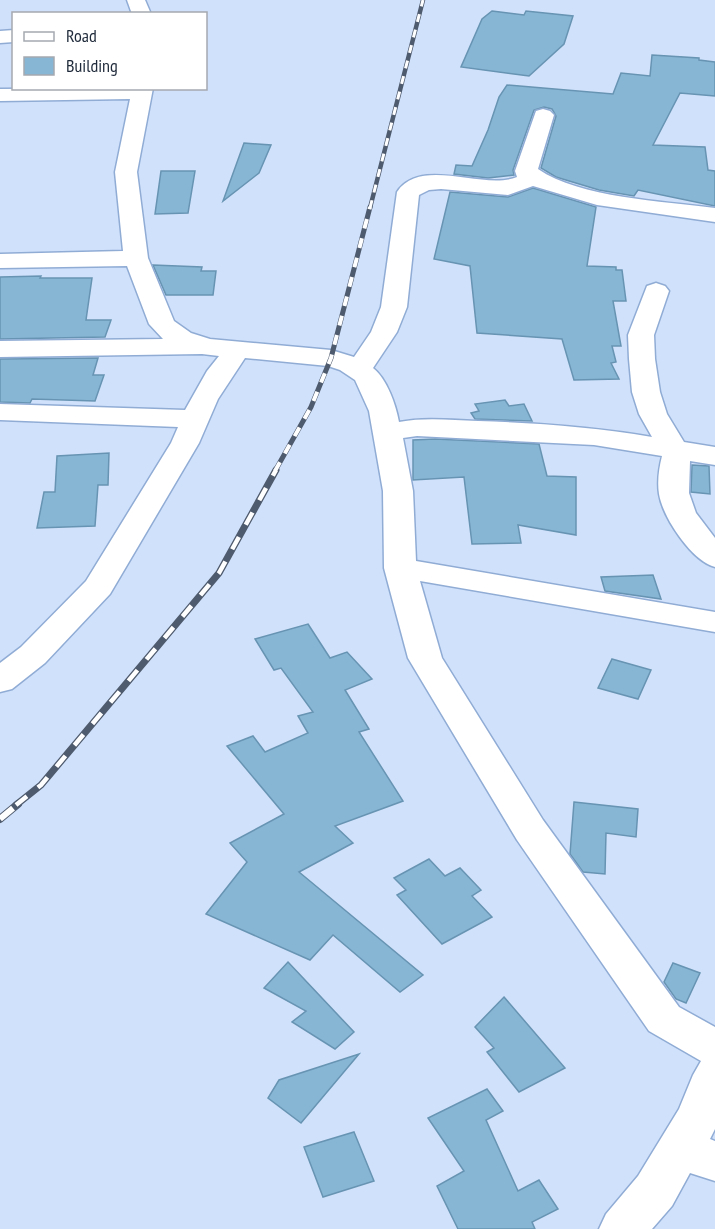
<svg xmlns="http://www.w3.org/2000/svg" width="715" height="1229" font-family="'PT Sans Narrow',sans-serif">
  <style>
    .building { fill: #87b5d4; stroke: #6794b2; stroke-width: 1.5 }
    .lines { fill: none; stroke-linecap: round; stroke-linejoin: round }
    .minor-casing { stroke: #90acd5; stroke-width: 3 }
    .minor { fill: #fff; fill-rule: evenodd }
    .rail-far3-casing { stroke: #4e5a6d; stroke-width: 4.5 }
    .rail-far2-casing { stroke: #4e5a6d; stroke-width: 5 }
    .rail-far1-casing { stroke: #4e5a6d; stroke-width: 7 }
    .rail-casing { stroke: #4e5a6d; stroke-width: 8 }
    .rail-far3 { stroke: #fff; stroke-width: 3; stroke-dasharray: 8; stroke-linecap: butt }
    .rail-far2 { stroke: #fff; stroke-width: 4; stroke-dasharray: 10; stroke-linecap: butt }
    .rail-far1 { stroke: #fff; stroke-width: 4.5; stroke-dasharray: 14; stroke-linecap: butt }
    .rail { stroke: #fff; stroke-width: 6; stroke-dasharray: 17; stroke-linecap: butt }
  </style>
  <rect width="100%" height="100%" fill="#d0e1fb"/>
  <!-- building -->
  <g class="building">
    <path d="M 492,11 L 524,15 L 526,11 L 573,16 L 564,44 L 529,76 L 461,67 L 482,19 Z"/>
    <path d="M 652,55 L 699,58 L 699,60 L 715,62 L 715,96 L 680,93 L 653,145 L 705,147 L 708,170 L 715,171 L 715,206 L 638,190 L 634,196 L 599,190 L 556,177 L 541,168 L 556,116 L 552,109 L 544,107 L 534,110 L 513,170 L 514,175 L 488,178 L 454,174 L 456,165 L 472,166 L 488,130 L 499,97 L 507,85 L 613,94 L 621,73 L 650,76 Z"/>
    <path d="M 244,143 L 271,145 L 259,173 L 223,201 Z"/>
    <path d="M 161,171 L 195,171 L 188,213 L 155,214 Z"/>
    <path d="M 533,188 L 596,207 L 587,266 L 616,267 L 616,270 L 622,270 L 626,301 L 613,301 L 621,346 L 612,346 L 616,362 L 611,363 L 619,379 L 574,380 L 562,339 L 477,333 L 470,266 L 434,259 L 450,192 L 508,197 Z"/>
    <path d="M 153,265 L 202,267 L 201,271 L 216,271 L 213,295 L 166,295 Z"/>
    <path d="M 41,276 L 40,278 L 92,278 L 86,320 L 111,320 L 105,337 L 0,339 L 0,277 Z"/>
    <path d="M 98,358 L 93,375 L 104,375 L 95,401 L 32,399 L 30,403 L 0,402 L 0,359 Z"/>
    <path d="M 505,400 L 509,406 L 524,404 L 532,421 L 475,419 L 471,413 L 479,411 L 475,404 Z"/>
    <path d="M 435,439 L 539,444 L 547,476 L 576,477 L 576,535 L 518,525 L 521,543 L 472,544 L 464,477 L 413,480 L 413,440 Z"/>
    <path d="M 109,453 L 108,485 L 98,485 L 95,526 L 37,528 L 44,492 L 55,492 L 57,456 Z"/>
    <path d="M 692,465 L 709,466 L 710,494 L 691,492 Z"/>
    <path d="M 653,575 L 661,599 L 605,591 L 601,577 Z"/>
    <path d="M 308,624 L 330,658 L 347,652 L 372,679 L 345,690 L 369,729 L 359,732 L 403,801 L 335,826 L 353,843 L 299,872 L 423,975 L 400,992 L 333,935 L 310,960 L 206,914 L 247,862 L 230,843 L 284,814 L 227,746 L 253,736 L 265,752 L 308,733 L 298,716 L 313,712 L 281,668 L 274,670 L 255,639 Z"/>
    <path d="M 612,659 L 651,670 L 638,699 L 598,688 Z"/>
    <path d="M 574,802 L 638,809 L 636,837 L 606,833 L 605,874 L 583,872 L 570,854 Z"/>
    <path d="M 429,859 L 445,876 L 460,868 L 481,890 L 472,896 L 492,917 L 442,944 L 397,895 L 406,890 L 394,878 Z"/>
    <path d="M 288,962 L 354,1032 L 335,1049 L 292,1022 L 306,1011 L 264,988 Z"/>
    <path d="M 673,963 L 700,973 L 686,1003 L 676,999 L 664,982 Z"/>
    <path d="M 504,997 L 565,1068 L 519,1092 L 487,1052 L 494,1048 L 475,1027 Z"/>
    <path d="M 359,1054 L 301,1123 L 268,1098 L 279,1080 Z"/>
    <path d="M 487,1089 L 503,1111 L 486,1120 L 518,1191 L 539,1180 L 558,1209 L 532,1222 L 535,1229 L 458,1229 L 437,1186 L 464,1171 L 428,1118 Z"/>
    <path d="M 354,1132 L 374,1181 L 323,1197 L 304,1147 Z"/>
  </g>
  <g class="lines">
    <defs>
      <g id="minor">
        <path d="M 127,0 L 145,0 L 151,14 L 132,14 Z"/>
        <path d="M 14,30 L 14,42 L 0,43 L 0,31 Z"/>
        <path d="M 153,88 L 137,172 L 148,258 L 174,321 L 191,333 L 210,339 L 331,350 L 354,357 L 371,332 L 381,307 L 397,192 C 421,156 484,191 517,177 L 515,171 L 536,111 L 543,109 L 550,111 L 554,115 L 538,169 C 580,198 663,201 715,208 L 715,222 L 597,205 L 533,186 L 508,195 L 441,189 L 429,190 L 419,195 L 407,307 L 397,332 L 373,368 C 387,379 396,405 399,422 C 425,417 451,420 478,421 C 537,423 594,427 652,437 L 639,414 L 632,392 L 629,359 L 628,335 L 647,286 L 656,283 L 665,286 L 669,291 L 654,335 L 655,359 L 660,392 L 667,414 L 684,442 L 715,447 L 715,465 L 690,461 L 689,493 L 696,513 L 715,538 L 715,567 C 692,561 663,518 659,494 C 657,481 659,468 662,456 L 594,445 L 417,436 L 403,438 L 413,491 L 416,561 L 715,612 L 715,632 L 420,581 L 442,658 L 543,820 L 679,1007 L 715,1027 L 715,1129 L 710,1139 L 715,1141 L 715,1181 L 690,1173 L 672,1206 L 652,1229 L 599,1229 L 606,1214 L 638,1176 L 679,1109 L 693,1075 L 701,1061 L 649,1031 L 517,840 L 408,658 L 384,568 L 383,491 L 369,411 L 355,380 L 340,370 L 328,366 L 245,358 L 218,399 L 199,443 L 110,594 L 45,663 L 12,689 L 0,692 L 0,663 L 21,647 L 86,581 L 171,443 L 178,427 L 0,420 L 0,404 L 185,410 L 207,371 L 219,356 L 202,354 L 0,357 L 0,341 L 163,339 L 149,324 L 127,266 L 0,268 L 0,254 L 123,251 L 115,172 L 130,99 L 0,101 L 0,89 Z"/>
      </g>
    </defs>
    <!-- minor casing -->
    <use href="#minor" class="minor-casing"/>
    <!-- minor -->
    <use href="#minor" class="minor"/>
    <defs>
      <path id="rail-far3" d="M 370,208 L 423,0"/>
      <path id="rail-far2" d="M 275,471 L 311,407 L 331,358 L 370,207"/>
      <path id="rail-far1" d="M 16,805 L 41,785 L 219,573 L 276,470"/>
      <path id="rail" d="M 0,819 L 18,804"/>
    </defs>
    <!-- rail-far3 casing -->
    <use href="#rail-far3" class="rail-far3-casing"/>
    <!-- rail-far2 casing -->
    <use href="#rail-far2" class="rail-far2-casing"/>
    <!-- rail-far1 casing -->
    <use href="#rail-far1" class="rail-far1-casing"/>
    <!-- rail casing -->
    <use href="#rail" class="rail-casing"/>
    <!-- rail-far3 -->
    <use href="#rail-far3" class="rail-far3"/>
    <!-- rail-far2 -->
    <use href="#rail-far2" class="rail-far2"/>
    <!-- rail-far1 -->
    <use href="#rail-far1" class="rail-far1"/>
    <!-- rail -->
    <use href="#rail" class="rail"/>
  </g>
  <!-- legend -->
  <rect x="12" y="12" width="195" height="78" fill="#ffffff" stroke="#a5a9b0" stroke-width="1.5"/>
  <rect x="24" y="32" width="30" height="9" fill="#ffffff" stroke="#a5a9b0" stroke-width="1.5"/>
  <text x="66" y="42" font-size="18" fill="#1e2939">Road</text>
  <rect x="24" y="57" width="30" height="18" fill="#87b5d4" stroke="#a5a9b0" stroke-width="1.5"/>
  <text x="66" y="72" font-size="18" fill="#1e2939">Building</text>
</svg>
